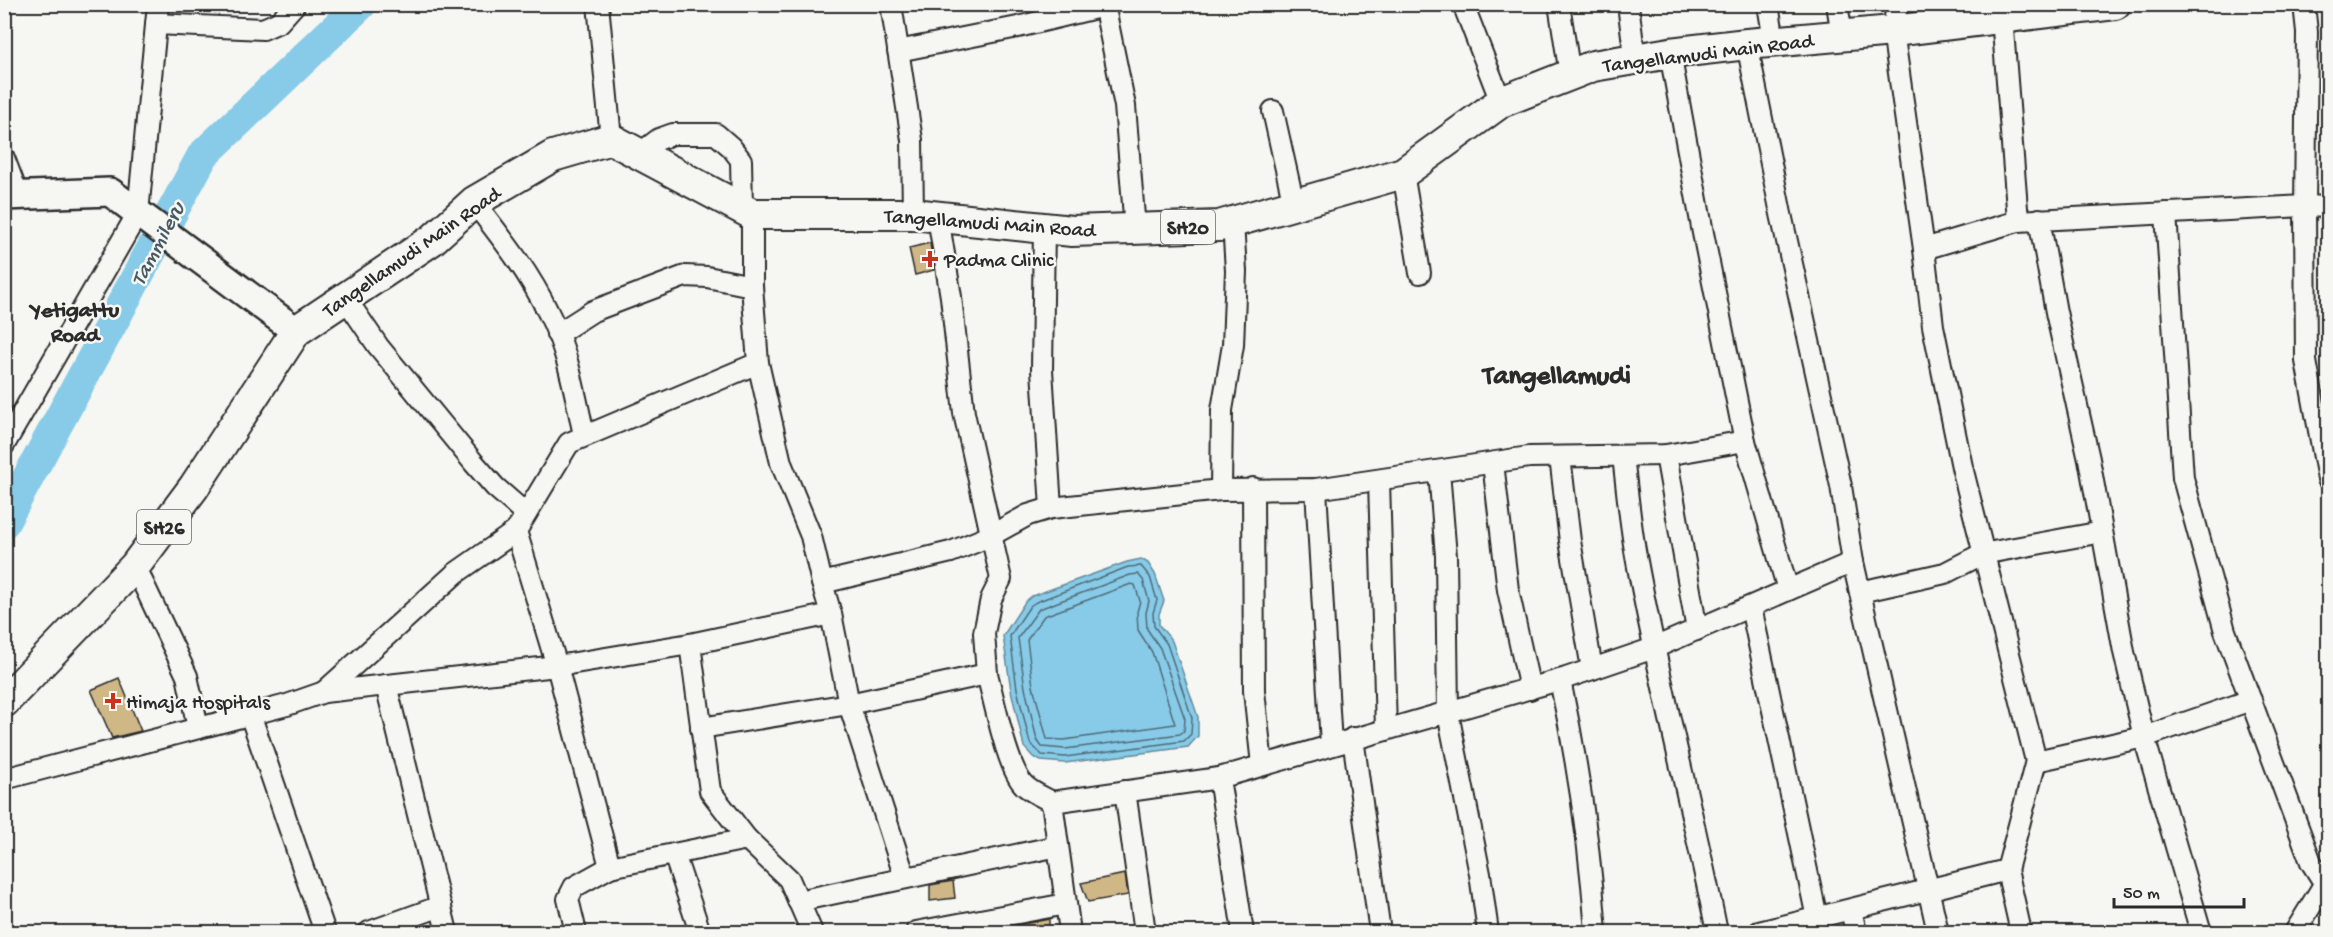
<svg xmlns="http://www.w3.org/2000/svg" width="2333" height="937" font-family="'Gochi Hand',sans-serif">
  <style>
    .water { fill: #87cbe8; stroke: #628b9c; stroke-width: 1.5 }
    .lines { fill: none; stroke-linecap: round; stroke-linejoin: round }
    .shore { stroke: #506b77; stroke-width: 1.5 }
    .river { stroke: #87cbe8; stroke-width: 32 }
    .building { fill: #cfb786; stroke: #2b2b2b; stroke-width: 1.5 }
    .minor-casing { stroke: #2b2b2b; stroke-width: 24 }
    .secondary-casing { stroke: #2b2b2b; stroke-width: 32 }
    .primary-casing { stroke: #2b2b2b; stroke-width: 34 }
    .minor { stroke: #f6f6f2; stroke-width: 20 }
    .secondary { stroke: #f6f6f2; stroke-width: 27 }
    .primary { stroke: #f6f6f2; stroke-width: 30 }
    .poi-dot { fill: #c8321e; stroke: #f6f6f2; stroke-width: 2 }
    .labels { text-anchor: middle; stroke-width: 5; stroke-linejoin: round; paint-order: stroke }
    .shield { fill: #f6f6f2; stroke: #686867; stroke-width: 1.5 }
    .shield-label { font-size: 20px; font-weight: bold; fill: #2b2b2b }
    .street-label { font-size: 21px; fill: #2b2b2b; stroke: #f6f6f2 }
    .poi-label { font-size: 21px; fill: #2b2b2b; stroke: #f6f6f2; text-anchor: start }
    .water-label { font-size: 22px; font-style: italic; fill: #475b64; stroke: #f6f6f2 }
    .neighbourhood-label { font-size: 22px; font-weight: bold; fill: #2b2b2b; stroke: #f6f6f2 }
    .district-label { font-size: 27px; font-weight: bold; fill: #2b2b2b; stroke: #f6f6f2 }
  </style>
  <rect width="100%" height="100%" fill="#f6f6f2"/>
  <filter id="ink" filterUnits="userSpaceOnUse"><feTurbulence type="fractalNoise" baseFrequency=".0167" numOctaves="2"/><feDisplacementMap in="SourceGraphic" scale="12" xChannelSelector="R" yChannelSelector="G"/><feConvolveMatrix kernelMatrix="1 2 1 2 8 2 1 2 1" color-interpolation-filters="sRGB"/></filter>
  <g filter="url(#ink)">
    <!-- water -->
    <path class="water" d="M 1141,559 L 1148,563 L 1155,574 L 1164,601 L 1159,614 L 1159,625 L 1172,641 L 1198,717 L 1198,736 L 1188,747 L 1065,763 L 1041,761 L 1033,757 L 1024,747 L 1011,690 L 1003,636 L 1025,602 L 1032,596 L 1127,562 Z"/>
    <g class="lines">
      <!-- shore -->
      <g class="shore">
        <path d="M 1141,566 L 1150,577 L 1157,600 L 1153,613 L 1154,626 L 1167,644 L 1192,718 L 1191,734 L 1184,741 L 1065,757 L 1042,755 L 1030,743 L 1017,689 L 1010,636 L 1030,606 L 1036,602 L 1128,567 Z"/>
        <path d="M 1138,574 L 1143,580 L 1149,601 L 1146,613 L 1147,629 L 1160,648 L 1185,719 L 1184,731 L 1180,734 L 1065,749 L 1042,747 L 1037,740 L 1025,688 L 1018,638 L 1039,609 L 1130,575 Z"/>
        <path d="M 1131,584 L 1135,585 L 1140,601 L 1137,612 L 1138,630 L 1152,652 L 1175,724 L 1064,740 L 1047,739 L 1033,686 L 1027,640 L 1044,616 Z"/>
      </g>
      <!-- river -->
      <path class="river" d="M 4,522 L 203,155 L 361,4"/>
    </g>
    <!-- building -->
    <g class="building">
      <path d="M 930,243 L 934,270 L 915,275 L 909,248 Z"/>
      <path d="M 119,678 L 141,731 L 112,738 L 91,690 Z"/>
      <path d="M 1125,874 L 1128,895 L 1088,902 L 1081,883 Z"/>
      <path d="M 953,881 L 955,898 L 930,901 L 930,885 Z"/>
      <path d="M 1049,919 L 1049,933 L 1007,933 L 1007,927 Z"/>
    </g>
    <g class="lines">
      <defs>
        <g id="minor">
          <path d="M 598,4 L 611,139"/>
          <path d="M 891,4 L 912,140 L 913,214"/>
          <path d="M 1104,4 L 1125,106 L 1135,229"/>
          <path d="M 1463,4 L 1501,102"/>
          <path d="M 1559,4 L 1570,75"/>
          <path d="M 1628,4 L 1635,60"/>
          <path d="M 1768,4 L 1774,41"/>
          <path d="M 1837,4 L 1842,35"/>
          <path d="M 1897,4 L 1893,31 L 1924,249 L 2018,221 L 2305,206 L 2328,207"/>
          <path d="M 2304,4 L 2307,32 L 2305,206 L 2306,361 L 2328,479"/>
          <path d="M 2002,17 L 2018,221"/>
          <path d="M 156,24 L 263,29 L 279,22 L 295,4"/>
          <path d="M 1747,44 L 1781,214 L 1841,486 L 1853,562 L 1938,932"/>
          <path d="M 898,51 L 1018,27 L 1104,6"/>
          <path d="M 1670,53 L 1703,233 L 1745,441"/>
          <path d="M 1273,111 L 1294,205"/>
          <path d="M 639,154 L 659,139 L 673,134 L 716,134 L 731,147 L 741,160 L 742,209"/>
          <path d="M 4,158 L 18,195"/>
          <path d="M 1403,173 L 1420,273"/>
          <path d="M 474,202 C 501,237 529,272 548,312 C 568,350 575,394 584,435"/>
          <path d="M 2166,213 L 2183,478 L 2225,631 L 2311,862 L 2325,884"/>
          <path d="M 2039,219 L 2056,312 L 2089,459 L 2124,652 L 2144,737 L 2201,932"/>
          <path d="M 1044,228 L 1042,370 L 1051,508"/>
          <path d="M 1924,249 L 1933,326 L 1962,467 L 2036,761"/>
          <path d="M 346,299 L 378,346 L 474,463 L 495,487 L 526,514"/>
          <path d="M 557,334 L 593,311 L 685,276 L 707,277 L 752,286"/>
          <path d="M 758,363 L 781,463 L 811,536 L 822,583"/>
          <path d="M 4,445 L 138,213 L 158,4"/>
          <path d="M 1666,455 L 1697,630"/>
          <path d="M 1623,456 C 1627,490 1630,523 1636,556 C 1659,683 1692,807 1717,932"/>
          <path d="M 1560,457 L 1570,541 L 1592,669"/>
          <path d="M 1493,463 L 1508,590 L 1530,689"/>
          <path d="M 1439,471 L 1446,556 L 1448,713 L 1480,874 L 1488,932"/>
          <path d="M 1379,480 L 1386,730"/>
          <path d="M 1253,488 L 1254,691 L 1262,765"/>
          <path d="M 1316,489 L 1331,745"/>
          <path d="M 1221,490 L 1222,410 L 1233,345 L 1236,271 L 1233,222"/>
          <path d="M 516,531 L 557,666 L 610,867 L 747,839 L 789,879 L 812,932"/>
          <path d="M 135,566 L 187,676 L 198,728"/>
          <path d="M 1860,592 L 1945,573 L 1982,554 L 2102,532"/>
          <path d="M 1751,607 L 1817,918"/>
          <path d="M 690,644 L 710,791 L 747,839"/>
          <path d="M 987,674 C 994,699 1007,768 1024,785 C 1031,792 1043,797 1052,802"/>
          <path d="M 1560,680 C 1578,764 1590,847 1596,932"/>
          <path d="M 386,685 L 447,932"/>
          <path d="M 324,692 L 456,573 L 516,531 L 569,443 L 758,363 L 752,286 L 752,214"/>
          <path d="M 250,714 L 325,932"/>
          <path d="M 701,728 L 849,704 L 831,614"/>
          <path d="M 1353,738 L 1380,932"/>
          <path d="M 4,779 L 287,705 L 324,692 L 557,666 L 690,644 L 831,614 L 822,583 L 951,552 L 990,536 L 1028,515 L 1051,508 L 1221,490 L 1316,489 L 1529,457 L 1666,455 L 1745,441 L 1788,590"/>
          <path d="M 1125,791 L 1145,932"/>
          <path d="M 674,854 L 700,932"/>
          <path d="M 2007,870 L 2036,761 L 2144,737 L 2251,700"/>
          <path d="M 905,878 L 849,704 L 987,674 L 984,633 L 991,599 L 1001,579 L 964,413 L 951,297 L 938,217"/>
          <path d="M 798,901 L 1058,846"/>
          <path d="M 1851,910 L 1856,932"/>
          <path d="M 369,932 L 441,906"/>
          <path d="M 576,932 L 568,899 L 574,887 L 610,867"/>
          <path d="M 916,932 L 1066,904"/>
          <path d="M 1070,932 L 1052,802 L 1219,778"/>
          <path d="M 1243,932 L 1219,778 L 1566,678 L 1654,648 L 1853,562"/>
          <path d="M 1759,932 L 2007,870 L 2021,932"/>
          <path d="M 2295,932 L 2328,878"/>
        </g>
        <path id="secondary" d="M 4,196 L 110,192 L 296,331"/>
        <path id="primary" d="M 4,702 L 135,566 L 194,487 L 296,331 L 432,240 L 474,202 L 553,156 L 611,139 L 752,214 L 913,214 L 1072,231 L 1219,226 L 1403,173 L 1501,102 L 1593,66 L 1670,53 L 1747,44 L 1893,31 L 2115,4"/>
      </defs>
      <!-- minor casing -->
      <use href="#minor" class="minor-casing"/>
      <!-- secondary casing -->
      <use href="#secondary" class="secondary-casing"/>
      <!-- primary casing -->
      <use href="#primary" class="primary-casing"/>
      <!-- minor -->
      <use href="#minor" class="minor"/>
      <!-- secondary -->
      <use href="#secondary" class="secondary"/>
      <!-- primary -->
      <use href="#primary" class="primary"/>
    </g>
  </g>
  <!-- markers -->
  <g class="poi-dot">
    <path d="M927 250h6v6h6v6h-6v6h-6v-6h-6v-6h6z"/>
    <path d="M110 692h6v6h6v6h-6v6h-6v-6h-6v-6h6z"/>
  </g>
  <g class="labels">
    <!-- shield labels -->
    <g class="shield">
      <rect x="1161" y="210" width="54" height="34" rx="4.5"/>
      <rect x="137" y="510" width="54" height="34" rx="4.5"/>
    </g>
    <g class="shield-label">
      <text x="1188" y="234">SH20</text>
      <text x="164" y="534">SH26</text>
    </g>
    <!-- street labels -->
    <g class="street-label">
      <text transform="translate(1708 52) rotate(-7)" y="7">Tangellamudi Main Road</text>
      <text transform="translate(990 222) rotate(4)" y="7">Tangellamudi Main Road</text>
      <text transform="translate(411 251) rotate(-35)" y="7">Tangellamudi Main Road</text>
    </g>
    <!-- poi labels -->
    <g class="poi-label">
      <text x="944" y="266">Padma Clinic</text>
      <text x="126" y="708">Himaja Hospitals</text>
    </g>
    <!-- water labels -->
    <g class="water-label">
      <text transform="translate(156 243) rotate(-62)" y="8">Tammileru</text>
    </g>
    <!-- neighbourhood labels -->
    <g class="neighbourhood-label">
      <text x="75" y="316">Yetigattu<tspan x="75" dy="25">Road</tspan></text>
    </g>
    <!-- district labels -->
    <g class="district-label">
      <text x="1557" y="383">Tangellamudi</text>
    </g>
  </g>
  <!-- margin -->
  <rect width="2333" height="937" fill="none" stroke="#f6f6f2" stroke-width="24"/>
  <rect x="12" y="12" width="2309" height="913" fill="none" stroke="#2b2b2b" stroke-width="2" filter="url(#ink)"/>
  <!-- scale -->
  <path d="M2114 898v9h130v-9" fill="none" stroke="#2b2b2b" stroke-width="3"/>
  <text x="2123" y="898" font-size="18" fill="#2b2b2b" stroke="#f6f6f2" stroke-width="4.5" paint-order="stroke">50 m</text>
</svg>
